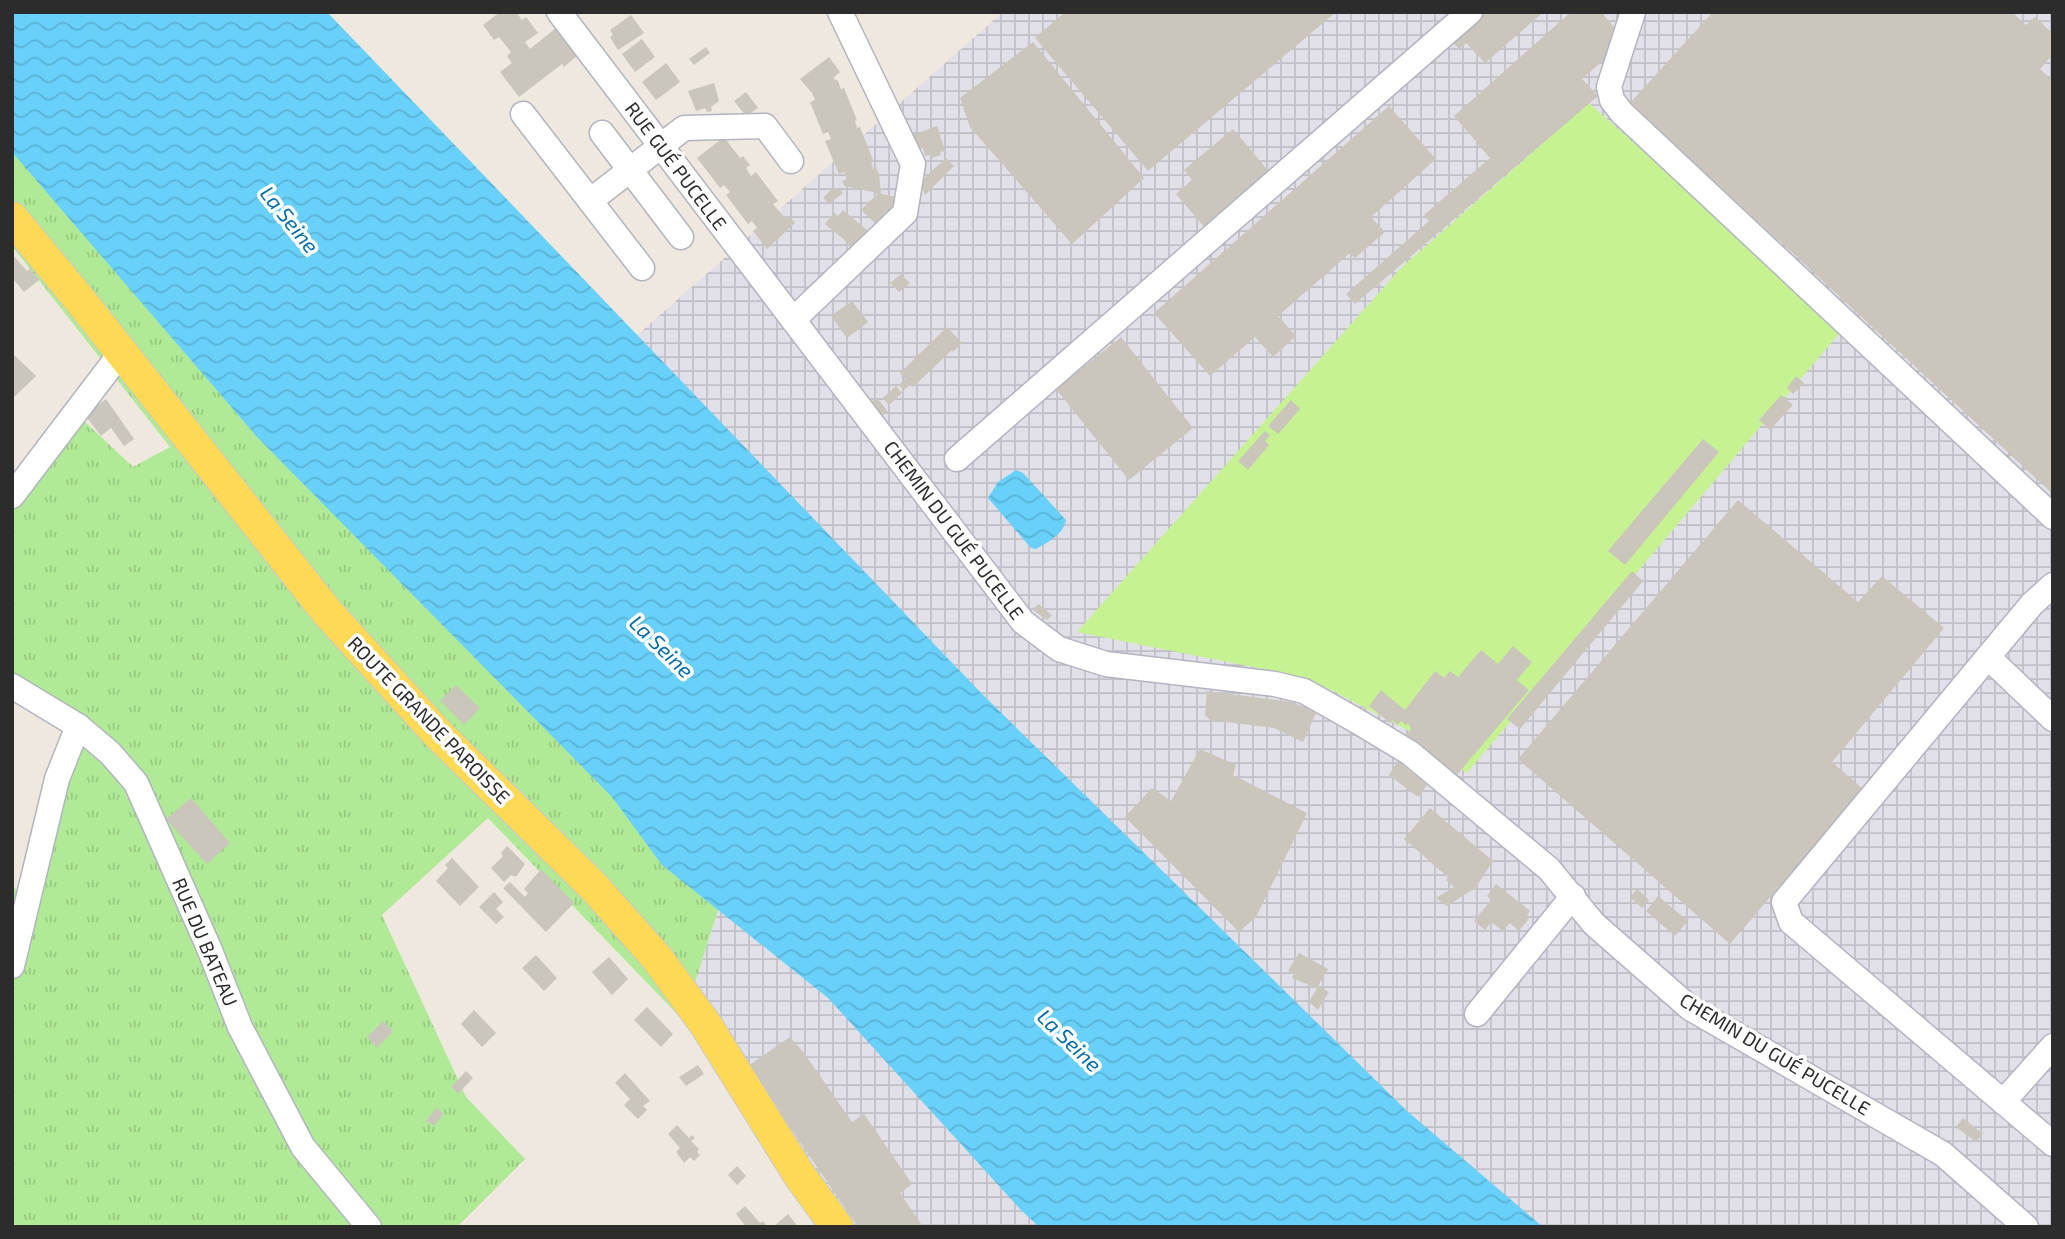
<svg xmlns="http://www.w3.org/2000/svg" width="2065" height="1239" font-family="'Exo 2',sans-serif">
  <style>
    .industrial { fill: url(#industrial-grid) }
    .grass { fill: url(#grass-tufts) }
    .pitch { fill: #c7f291 }
    .water { fill: url(#water-waves) }
    .building { fill: #cac6bc }
    .lines { fill: none; stroke-linecap: round; stroke-linejoin: round }
    .minor-casing { stroke: #b2b4c1; stroke-width: 27 }
    .major-casing { stroke: #c8c8c8; stroke-width: 34 }
    .minor { stroke: #fff; stroke-width: 24 }
    .major { stroke: #fdd955; stroke-width: 32 }
    .labels { text-anchor: middle; stroke-width: 7; stroke-linejoin: round; paint-order: stroke }
    .street-label { font-size: 19px; fill: #2c2c2c; stroke: #fff }
    .water-label { font-size: 21px; font-style: italic; fill: #016eab; stroke: #fff }
  </style>
  <defs>
    <pattern id="industrial-grid" width="8" height="8" patternUnits="userSpaceOnUse" patternTransform="scale(1.75)"><rect width="8" height="8" fill="#e1dfe7"/><path d="M0 4h8M4 0v8" fill="none" stroke="#c1c0c6"/></pattern>
    <pattern id="grass-tufts" width="24" height="20" patternUnits="userSpaceOnUse" patternTransform="scale(1.75)"><rect width="24" height="20" fill="#b1ea96"/><path d="M3 7l-1-3M5 7V3M7 7l1-3M15 17l-1-3M17 17v-4M19 17l1-3" fill="none" stroke="#98c981"/></pattern>
    <pattern id="water-waves" width="16" height="10" patternUnits="userSpaceOnUse" patternTransform="scale(1.75)"><rect width="16" height="10" fill="#68d0f9"/><path d="M0 5q4-4 8 0t8 0" fill="none" stroke="#5ab3d6"/></pattern>
  </defs>
  <rect width="100%" height="100%" fill="#efe8de"/>
  <!-- industrial -->
  <g class="industrial">
    <path d="M 1003,12 L 2053,12 L 2053,1227 L 1517,1227 L 933,697 L 635,337 Z"/>
    <path d="M 722,898 L 1093,1227 L 828,1227 L 683,1020 Z"/>
  </g>
  <!-- grass -->
  <path class="grass" d="M 12,139 L 722,898 L 683,1020 L 488,818 L 382,915 L 466,1097 L 525,1159 L 457,1227 L 18,1227 L 12,1222 L 12,887 L 18,890 L 64,723 L 12,693 L 12,491 L 83,420 L 133,467 L 170,447 L 12,246 Z"/>
  <!-- pitch -->
  <path class="pitch" d="M 1589,103 L 1843,329 L 1467,773 L 1415,734 L 1308,678 L 1077,632 L 1402,267 Z"/>
  <!-- water -->
  <g class="water">
    <path d="M 12,12 L 327,12 L 983,695 L 1407,1111 L 1543,1227 L 1039,1227 L 1020,1209 L 828,998 L 662,865 L 612,797 L 257,437 L 12,152 Z"/>
    <path d="M 1016,470 L 1023,473 L 1066,520 C 1063,535 1048,542 1036,549 L 1031,548 L 988,498 L 998,482 Z"/>
  </g>
  <!-- building -->
  <g class="building">
    <path d="M 500,12 L 516,12 L 522,20 L 526,17 L 538,33 L 525,42 L 530,49 L 556,28 L 577,56 L 564,67 L 562,64 L 519,97 L 500,72 L 512,63 L 507,56 L 511,52 L 499,37 L 494,40 L 483,25 Z"/>
    <path d="M 1065,12 L 1336,12 L 1148,171 L 1035,38 Z"/>
    <path d="M 1480,12 L 1540,12 L 1541,14 L 1485,63 L 1466,43 L 1459,49 L 1450,39 Z"/>
    <path d="M 1571,12 L 1601,12 L 1619,33 L 1609,43 L 1615,50 L 1582,79 L 1598,96 L 1355,304 L 1346,294 L 1429,221 L 1424,215 L 1490,158 L 1454,116 Z"/>
    <path d="M 1713,12 L 2012,12 L 2026,25 L 2035,17 L 2053,34 L 2051,48 L 2053,54 L 2040,69 L 2053,81 L 2053,494 L 1630,103 Z"/>
    <path d="M 631,15 L 644,33 L 618,50 L 610,37 L 613,35 L 610,30 Z"/>
    <path d="M 642,39 L 655,57 L 635,72 L 622,54 Z"/>
    <path d="M 1033,42 L 1144,178 L 1072,244 L 970,127 L 960,98 Z"/>
    <path d="M 706,47 L 710,53 L 694,65 L 689,59 Z"/>
    <path d="M 829,57 L 840,72 L 833,78 L 838,81 L 841,89 L 844,88 L 857,120 L 855,121 L 857,128 L 860,127 L 873,160 L 871,161 L 873,169 L 876,167 L 879,174 L 881,194 L 901,198 L 875,223 L 861,210 L 878,193 L 844,186 L 842,181 L 847,179 L 844,172 L 839,174 L 825,141 L 831,139 L 828,132 L 823,134 L 810,102 L 815,100 L 812,93 L 800,79 Z"/>
    <path d="M 666,63 L 680,82 L 656,100 L 642,82 Z"/>
    <path d="M 714,83 L 719,101 L 711,107 L 712,111 L 707,112 L 705,108 L 696,111 L 688,91 Z"/>
    <path d="M 746,92 L 758,108 L 746,116 L 734,101 Z"/>
    <path d="M 1389,106 L 1436,159 L 1371,217 L 1385,232 L 1355,258 L 1350,253 L 1278,316 L 1296,336 L 1273,357 L 1255,337 L 1210,376 L 1154,313 Z"/>
    <path d="M 937,126 L 945,151 L 940,152 L 941,155 L 931,158 L 930,155 L 925,156 L 923,148 L 915,151 L 905,138 Z"/>
    <path d="M 1233,129 L 1271,174 L 1206,229 L 1176,194 L 1192,180 L 1184,170 Z"/>
    <path d="M 724,137 L 740,158 L 743,156 L 750,165 L 746,168 L 751,176 L 756,172 L 778,201 L 773,204 L 779,211 L 786,219 L 790,217 L 795,223 L 767,249 L 753,231 L 757,228 L 752,221 L 748,224 L 726,195 L 730,192 L 724,185 L 720,188 L 697,158 Z"/>
    <path d="M 946,158 L 954,166 L 925,195 L 920,182 Z"/>
    <path d="M 839,188 L 843,193 L 829,204 L 823,198 L 831,190 Z"/>
    <path d="M 843,210 L 867,230 L 853,247 L 825,224 L 834,213 L 838,216 Z"/>
    <path d="M 12,254 L 27,271 L 30,269 L 39,280 L 24,292 L 14,280 L 12,282 Z"/>
    <path d="M 901,274 L 910,283 L 899,292 L 890,283 Z"/>
    <path d="M 852,301 L 868,322 L 847,338 L 831,316 Z"/>
    <path d="M 947,327 L 962,343 L 953,352 L 952,350 L 913,387 L 911,384 L 904,390 L 899,385 L 905,379 L 900,373 Z"/>
    <path d="M 1121,337 L 1193,428 L 1129,480 L 1056,389 Z"/>
    <path d="M 12,353 L 36,376 L 12,399 Z"/>
    <path d="M 1796,376 L 1804,383 L 1793,394 L 1787,388 Z"/>
    <path d="M 896,386 L 902,393 L 889,405 L 883,398 Z"/>
    <path d="M 1781,395 L 1793,405 L 1770,430 L 1759,420 Z"/>
    <path d="M 877,398 L 888,412 L 880,417 L 870,403 Z"/>
    <path d="M 106,399 L 134,439 L 124,446 L 111,428 L 101,436 L 85,415 Z"/>
    <path d="M 1291,400 L 1300,409 L 1278,434 L 1268,426 Z"/>
    <path d="M 1265,431 L 1270,435 L 1265,441 L 1269,445 L 1248,470 L 1238,461 Z"/>
    <path d="M 1703,439 L 1719,452 L 1625,565 L 1608,551 Z"/>
    <path d="M 1738,500 L 1858,602 L 1882,576 L 1944,628 L 1832,762 L 1863,789 L 1730,944 L 1518,759 Z"/>
    <path d="M 1632,571 L 1643,581 L 1520,729 L 1507,719 Z"/>
    <path d="M 1038,604 L 1052,615 L 1047,620 L 1033,610 Z"/>
    <path d="M 1513,646 L 1532,662 L 1517,680 L 1529,690 L 1456,776 L 1406,735 L 1411,729 L 1408,723 L 1406,725 L 1401,721 L 1397,725 L 1393,720 L 1390,723 L 1369,706 L 1381,690 L 1405,710 L 1435,671 L 1444,678 L 1450,671 L 1458,677 L 1481,650 L 1498,664 Z"/>
    <path d="M 456,685 L 480,708 L 464,725 L 440,701 Z"/>
    <path d="M 1207,691 L 1292,702 L 1316,713 L 1303,742 L 1274,728 L 1210,720 L 1205,715 Z"/>
    <path d="M 1200,749 L 1236,765 L 1233,775 L 1307,813 L 1256,917 L 1239,932 L 1125,817 L 1152,788 L 1171,801 Z"/>
    <path d="M 1398,761 L 1427,785 L 1418,797 L 1389,775 Z"/>
    <path d="M 191,798 L 230,843 L 207,864 L 166,819 Z"/>
    <path d="M 1430,808 L 1493,861 L 1475,888 L 1447,906 L 1436,898 L 1454,887 L 1446,880 L 1448,877 L 1404,839 Z"/>
    <path d="M 507,846 L 525,864 L 516,877 L 511,875 L 504,882 L 491,868 L 503,856 L 501,853 Z"/>
    <path d="M 452,858 L 479,887 L 460,906 L 436,881 L 448,868 L 445,865 Z"/>
    <path d="M 541,869 L 574,903 L 546,932 L 503,888 L 510,882 L 525,897 L 528,893 L 524,889 Z"/>
    <path d="M 1496,884 L 1530,911 L 1527,915 L 1530,917 L 1519,931 L 1510,923 L 1503,931 L 1491,922 L 1485,930 L 1474,921 L 1491,900 L 1487,896 Z"/>
    <path d="M 1637,889 L 1649,900 L 1642,908 L 1630,897 Z"/>
    <path d="M 494,892 L 503,902 L 496,909 L 504,917 L 496,924 L 479,907 Z"/>
    <path d="M 1658,896 L 1688,921 L 1675,936 L 1646,911 Z"/>
    <path d="M 1299,953 L 1328,969 L 1318,986 L 1329,992 L 1318,1010 L 1309,1002 L 1317,988 L 1292,978 L 1294,974 L 1288,971 Z"/>
    <path d="M 536,955 L 557,978 L 544,991 L 522,968 Z"/>
    <path d="M 609,957 L 628,979 L 612,995 L 592,972 Z"/>
    <path d="M 647,1007 L 673,1034 L 661,1047 L 634,1020 Z"/>
    <path d="M 474,1010 L 496,1033 L 482,1047 L 461,1024 Z"/>
    <path d="M 383,1021 L 393,1031 L 377,1048 L 367,1037 Z"/>
    <path d="M 790,1037 L 804,1053 L 852,1122 L 864,1114 L 912,1184 L 900,1193 L 923,1227 L 858,1227 L 748,1066 Z"/>
    <path d="M 698,1065 L 704,1074 L 686,1086 L 679,1077 Z"/>
    <path d="M 466,1071 L 473,1078 L 458,1094 L 451,1087 Z"/>
    <path d="M 625,1073 L 650,1101 L 643,1106 L 647,1110 L 638,1119 L 624,1105 L 630,1099 L 615,1083 Z"/>
    <path d="M 436,1108 L 444,1114 L 434,1126 L 426,1121 Z"/>
    <path d="M 1963,1118 L 1983,1134 L 1976,1142 L 1956,1127 Z"/>
    <path d="M 677,1125 L 689,1138 L 692,1135 L 695,1138 L 691,1141 L 699,1149 L 697,1152 L 700,1155 L 694,1161 L 690,1157 L 684,1163 L 676,1152 L 680,1148 L 668,1134 Z"/>
    <path d="M 737,1166 L 746,1176 L 737,1185 L 728,1175 Z"/>
    <path d="M 745,1206 L 760,1223 L 763,1221 L 768,1227 L 746,1227 L 736,1214 Z"/>
    <path d="M 788,1214 L 798,1227 L 773,1227 Z"/>
  </g>
  <g class="lines">
    <defs>
      <g id="minor">
        <path d="M 559,12 L 1023,622 L 1059,649 L 1106,664 L 1275,684 L 1304,691 L 1357,721 L 1410,753 L 1549,869 L 1594,924 L 1690,1008 L 1943,1154 L 2026,1227"/>
        <path d="M 1633,12 L 1609,87 L 1612,100 L 1622,113 L 2053,517"/>
        <path d="M 523,114 L 642,268"/>
        <path d="M 602,133 L 681,237"/>
        <path d="M 590,201 L 684,128 L 765,126 L 791,161"/>
        <path d="M 793,320 L 905,213 L 913,164 L 840,12"/>
        <path d="M 957,459 L 1470,12"/>
        <path d="M 12,496 L 120,354"/>
        <path d="M 2053,585 L 2032,604 L 1784,902 L 1791,922 L 2053,1144"/>
        <path d="M 1988,657 L 2053,719"/>
        <path d="M 12,686 L 78,726 L 110,753 L 136,783 L 209,948 L 240,1027 L 303,1147 L 369,1227"/>
        <path d="M 12,966 L 57,779 L 78,726"/>
        <path d="M 1477,1014 L 1573,896"/>
        <path d="M 2003,1102 L 2053,1046"/>
      </g>
      <path id="major" d="M 12,218 L 80,300 L 327,612 L 439,735 L 594,887 L 657,958 L 706,1025 L 800,1176 L 837,1227"/>
    </defs>
    <!-- minor casing -->
    <use href="#minor" class="minor-casing"/>
    <!-- major casing -->
    <use href="#major" class="major-casing"/>
    <!-- minor -->
    <use href="#minor" class="minor"/>
    <!-- major -->
    <use href="#major" class="major"/>
  </g>
  <g class="labels">
    <!-- street labels -->
    <g class="street-label">
      <text transform="translate(676 166) rotate(53)" y="7">RUE GUÉ PUCELLE</text>
      <text transform="translate(954 530) rotate(53)" y="7">CHEMIN DU GUÉ PUCELLE</text>
      <text transform="translate(429 720) rotate(46)" y="7">ROUTE GRANDE PAROISSE</text>
      <text transform="translate(205 942) rotate(67)" y="7">RUE DU BATEAU</text>
      <text transform="translate(1775 1054) rotate(31)" y="7">CHEMIN DU GUÉ PUCELLE</text>
    </g>
    <!-- water labels -->
    <g class="water-label">
      <text transform="translate(289 220) rotate(51)" y="7">La Seine</text>
      <text transform="translate(661 647) rotate(44)" y="7">La Seine</text>
      <text transform="translate(1069 1041) rotate(44)" y="7">La Seine</text>
    </g>
  </g>
  <!-- border -->
  <rect width="2065" height="1239" fill="none" stroke="#2c2c2c" stroke-width="28"/>
</svg>
